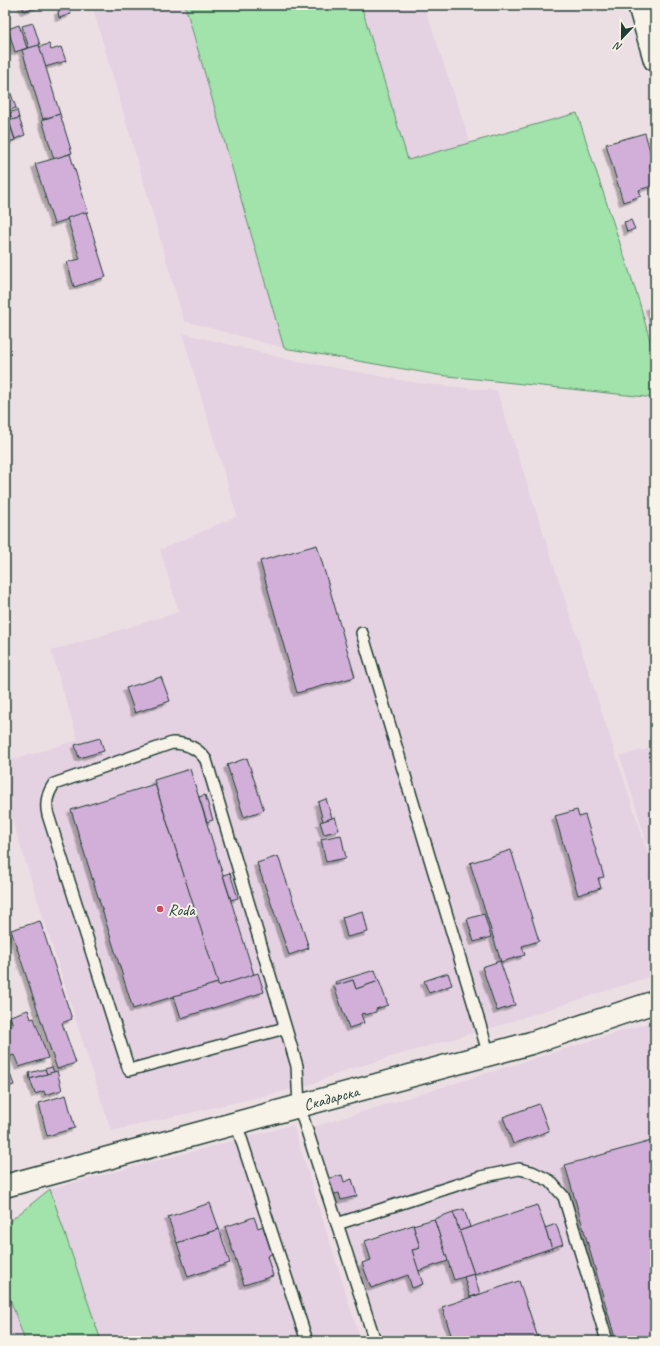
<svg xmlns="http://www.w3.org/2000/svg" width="660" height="1346" font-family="Caveat,sans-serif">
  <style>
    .built { fill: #e4d1e1 }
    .green { fill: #a2e2ab; stroke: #609070 }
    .building { fill: #d2afd9; stroke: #1f3d34; filter: url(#shadow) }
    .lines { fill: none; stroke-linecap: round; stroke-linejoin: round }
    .service-casing { stroke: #1f3d34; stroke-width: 14 }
    .minor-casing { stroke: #1f3d34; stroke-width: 25 }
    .service { stroke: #f7f3e8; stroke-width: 11 }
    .minor { stroke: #f7f3e8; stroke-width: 22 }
    .poi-dot { fill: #d1495b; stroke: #f7f3e8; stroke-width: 1.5 }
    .labels { text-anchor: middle; stroke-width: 4; stroke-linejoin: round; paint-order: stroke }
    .poi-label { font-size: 16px; fill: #1f3d34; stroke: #f7f3e8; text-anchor: start }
    .street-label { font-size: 16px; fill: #1f3d34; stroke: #f7f3e8 }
  </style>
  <defs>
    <filter id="shadow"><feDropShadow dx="-3.5" dy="3.5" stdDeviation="0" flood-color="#0004"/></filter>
  </defs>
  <rect width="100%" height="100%" fill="#ecdfe4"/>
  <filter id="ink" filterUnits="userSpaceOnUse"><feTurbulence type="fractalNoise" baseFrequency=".025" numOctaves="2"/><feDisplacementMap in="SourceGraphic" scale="8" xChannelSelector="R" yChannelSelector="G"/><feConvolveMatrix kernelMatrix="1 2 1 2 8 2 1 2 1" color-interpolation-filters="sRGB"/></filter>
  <g filter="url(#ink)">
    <!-- built -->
    <g class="built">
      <path d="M 92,5 L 185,5 L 284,348 L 184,321 Z"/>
      <path d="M 361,5 L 424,5 L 470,142 L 408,160 Z"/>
      <path d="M 182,333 L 287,359 L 417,383 L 497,391 L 655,875 L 655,975 L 494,1027 L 347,1070 L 307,1086 L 111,1131 L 5,797 L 5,762 L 78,740 L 51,651 L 179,612 L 160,550 L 237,516 Z"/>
      <path d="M 655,747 L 655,869 L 620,756 Z"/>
      <path d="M 655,1021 L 655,1341 L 373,1341 L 307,1129 Z"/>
      <path d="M 293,1125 L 361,1341 L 101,1341 L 50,1189 Z"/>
      <path d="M 5,1285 L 25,1341 L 5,1341 Z"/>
    </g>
    <!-- green -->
    <g class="green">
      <path d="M 185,5 L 361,5 L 408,160 L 577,113 L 639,301 L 655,358 L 655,398 L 438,375 L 284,348 Z"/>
      <path d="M 50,1189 L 101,1341 L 25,1341 L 5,1285 L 5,1225 Z"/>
    </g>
    <!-- building -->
    <g class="building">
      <path d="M 22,5 L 42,5 L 24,11 Z"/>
      <path d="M 69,8 L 71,14 L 59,18 L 58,11 Z"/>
      <path d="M 33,23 L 40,45 L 29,48 L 22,26 Z"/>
      <path d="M 19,25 L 27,48 L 15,52 L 8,29 Z"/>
      <path d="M 49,44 L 51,50 L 61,47 L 66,61 L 45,67 L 39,47 Z"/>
      <path d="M 39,45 L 60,114 L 43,119 L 22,50 Z"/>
      <path d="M 5,77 L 16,108 L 5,112 Z"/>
      <path d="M 17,110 L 19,118 L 12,120 L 10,113 Z"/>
      <path d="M 10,114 L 12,120 L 19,118 L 25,135 L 15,139 L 7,115 Z"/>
      <path d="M 60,114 L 72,153 L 54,159 L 42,120 Z"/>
      <path d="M 10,125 L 15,140 L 5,143 L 5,126 Z"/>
      <path d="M 645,133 L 651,154 L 653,164 L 650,165 L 655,185 L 639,190 L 641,196 L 623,202 L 606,144 Z"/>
      <path d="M 70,154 L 88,212 L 54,224 L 35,164 Z"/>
      <path d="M 86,212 L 106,277 L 74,287 L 67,262 L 80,259 L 67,218 Z"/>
      <path d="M 631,220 L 635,229 L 627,232 L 624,222 Z"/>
      <path d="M 655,305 L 655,327 L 649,306 Z"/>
      <path d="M 317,545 L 355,677 L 297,693 L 260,561 Z"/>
      <path d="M 161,677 L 170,701 L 135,713 L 126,688 Z"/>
      <path d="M 100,738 L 104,751 L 79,758 L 75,745 Z"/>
      <path d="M 247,758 L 264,810 L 244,817 L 227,765 Z"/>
      <path d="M 190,769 L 254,975 L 218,986 L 154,780 Z"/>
      <path d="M 155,784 L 218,983 L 133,1009 L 71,810 Z"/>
      <path d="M 205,795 L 213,820 L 207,822 L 199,797 Z"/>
      <path d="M 326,799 L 332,818 L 323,821 L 318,802 Z"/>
      <path d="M 577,810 L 579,817 L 585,815 L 604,877 L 598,878 L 601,888 L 578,895 L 555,816 Z"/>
      <path d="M 335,817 L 339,830 L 324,834 L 320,822 Z"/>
      <path d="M 341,835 L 346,858 L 326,862 L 321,839 Z"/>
      <path d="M 511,850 L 539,941 L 522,946 L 525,955 L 501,962 L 470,863 Z"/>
      <path d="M 278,856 L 309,948 L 289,955 L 257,863 Z"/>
      <path d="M 230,873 L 238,898 L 231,900 L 223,875 Z"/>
      <path d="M 363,911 L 368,932 L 347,937 L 342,917 Z"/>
      <path d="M 484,914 L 491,937 L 474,942 L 467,919 Z"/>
      <path d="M 40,921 L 72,1019 L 62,1023 L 76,1063 L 57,1069 L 11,930 Z"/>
      <path d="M 500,961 L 515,1005 L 497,1011 L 482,967 Z"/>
      <path d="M 375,970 L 379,981 L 356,989 L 353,980 L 336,986 L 335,982 Z"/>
      <path d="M 258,973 L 264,992 L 181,1018 L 174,996 L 218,983 L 218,986 Z"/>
      <path d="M 448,973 L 452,985 L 429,993 L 424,981 Z"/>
      <path d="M 353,980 L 356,989 L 379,981 L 388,1005 L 376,1009 L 376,1012 L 365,1015 L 365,1013 L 361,1014 L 364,1023 L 349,1028 L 334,986 Z"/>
      <path d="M 28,1010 L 31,1019 L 34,1018 L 48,1058 L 19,1067 L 14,1055 L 5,1058 L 5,1028 L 13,1025 L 10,1016 Z"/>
      <path d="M 52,1067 L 54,1072 L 47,1074 L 45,1069 Z"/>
      <path d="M 45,1069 L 47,1074 L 30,1079 L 29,1073 Z"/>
      <path d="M 57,1071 L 62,1090 L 45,1095 L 44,1091 L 35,1094 L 30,1079 Z"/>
      <path d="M 10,1074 L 14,1085 L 5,1088 L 5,1075 Z"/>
      <path d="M 66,1095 L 75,1128 L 47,1136 L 39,1103 Z"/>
      <path d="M 539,1104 L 549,1131 L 513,1144 L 503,1117 Z"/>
      <path d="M 655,1140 L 655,1341 L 616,1341 L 565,1165 Z"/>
      <path d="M 342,1175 L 344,1182 L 352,1179 L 357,1196 L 341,1200 L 339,1193 L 331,1195 L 327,1179 Z"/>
      <path d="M 210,1203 L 219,1229 L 177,1243 L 168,1217 Z"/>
      <path d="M 537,1205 L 552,1248 L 474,1274 L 459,1231 Z"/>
      <path d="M 464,1209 L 470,1227 L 459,1231 L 453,1212 Z"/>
      <path d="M 453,1212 L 474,1274 L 454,1280 L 434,1219 Z"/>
      <path d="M 254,1217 L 258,1228 L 263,1226 L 272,1254 L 267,1256 L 273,1276 L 244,1285 L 225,1227 Z"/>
      <path d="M 434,1219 L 448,1261 L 418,1271 L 412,1250 L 420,1248 L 413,1225 Z"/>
      <path d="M 556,1224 L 563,1244 L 552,1248 L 545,1228 Z"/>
      <path d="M 413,1225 L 420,1248 L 412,1250 L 423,1284 L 412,1288 L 408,1275 L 371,1288 L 362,1263 L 371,1260 L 365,1241 Z"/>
      <path d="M 219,1229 L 230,1263 L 188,1277 L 177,1243 Z"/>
      <path d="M 474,1274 L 480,1294 L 470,1297 L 464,1277 Z"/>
      <path d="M 519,1281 L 539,1341 L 453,1341 L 442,1307 Z"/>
    </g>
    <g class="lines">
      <defs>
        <g id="service">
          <path d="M 362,633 L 489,1055"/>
          <path d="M 285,1028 L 129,1070 L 48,815 C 45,803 47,794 54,784 L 172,743 C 187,743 198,748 206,760 L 297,1066 L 299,1106 L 375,1341"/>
          <path d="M 236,1123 L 307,1341"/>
          <path d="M 337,1224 L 481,1177 L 519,1169 L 532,1172 L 550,1181 L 564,1197 L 607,1341"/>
        </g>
        <g id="minor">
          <path d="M 639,5 L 655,60"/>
          <path id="s1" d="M 5,1186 L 531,1043 L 655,1002"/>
        </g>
      </defs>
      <!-- service casing -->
      <use href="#service" class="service-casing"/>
      <!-- minor casing -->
      <use href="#minor" class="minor-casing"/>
      <!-- service -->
      <use href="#service" class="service"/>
      <!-- minor -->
      <use href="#minor" class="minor"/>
    </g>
  </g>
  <!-- markers -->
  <circle class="poi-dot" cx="160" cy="909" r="4"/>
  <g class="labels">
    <!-- poi labels -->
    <g class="poi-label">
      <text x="168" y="915">Roda</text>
    </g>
    <!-- street labels -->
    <g class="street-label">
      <text dy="6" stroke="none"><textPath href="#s1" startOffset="338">Скадарска</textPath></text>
    </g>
  </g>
  <!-- margin -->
  <rect width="660" height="1346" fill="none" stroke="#f7f3e8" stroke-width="20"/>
  <rect x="10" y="10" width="640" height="1326" fill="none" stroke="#1f3d34" stroke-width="1.5" filter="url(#ink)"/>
  <!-- north arrow -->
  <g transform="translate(622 38) rotate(202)" stroke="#f7f3e8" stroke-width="3" paint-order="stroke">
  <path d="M0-3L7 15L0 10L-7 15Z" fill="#1f3d34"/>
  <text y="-6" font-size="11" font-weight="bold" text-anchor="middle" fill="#1f3d34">N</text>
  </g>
</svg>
